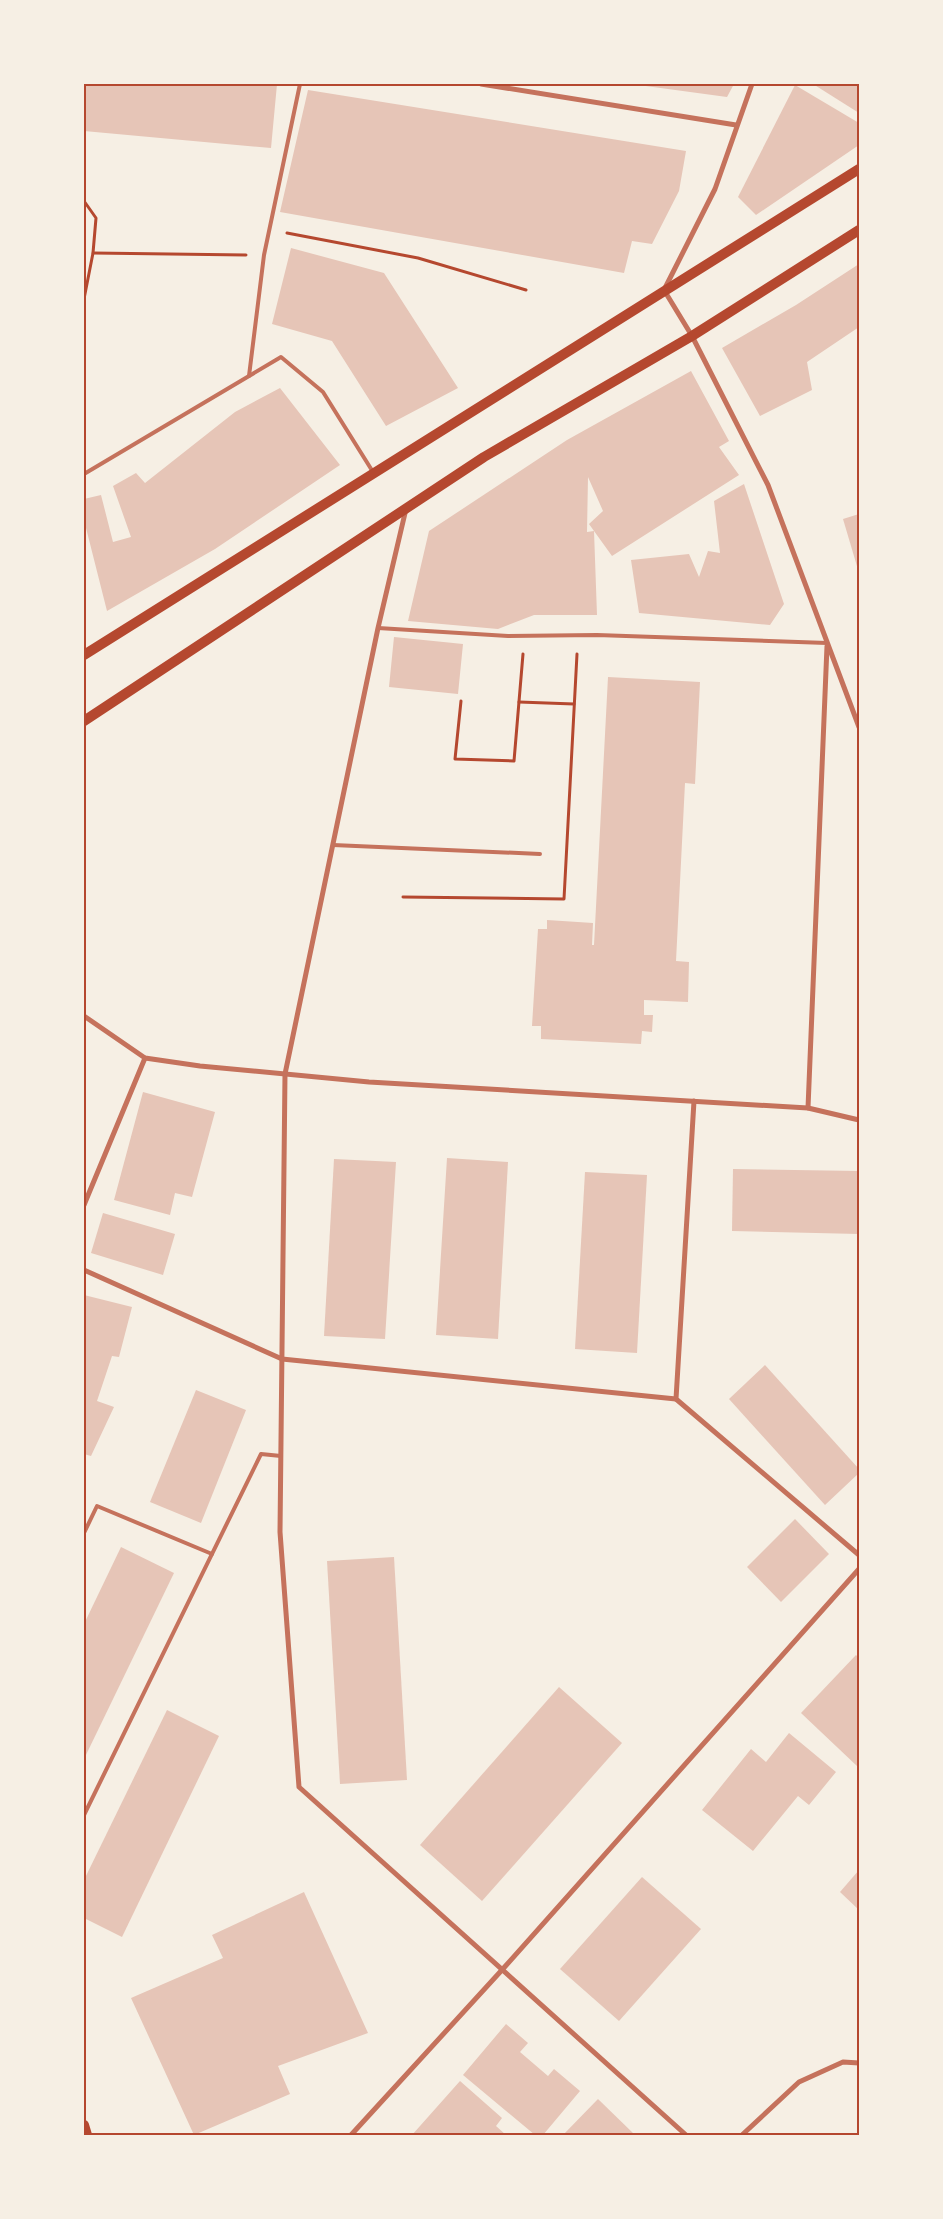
<svg xmlns="http://www.w3.org/2000/svg" width="943" height="2219" font-family="'IBM Plex Sans',sans-serif">
  <style>
    .building { fill: #e6c5b7 }
    .lines { fill: none; stroke-linecap: round; stroke-linejoin: round }
    .path { stroke: #b5482f; stroke-width: 3 }
    .service { stroke: #c5725c; stroke-width: 4 }
    .minor { stroke: #c5725c; stroke-width: 5 }
    .secondary { stroke: #b5482f; stroke-width: 10 }
    .neatline { fill: none; stroke: #b5482f; stroke-width: 2 }
  </style>
  <rect width="100%" height="100%" fill="#f6efe4"/>
  <!-- building -->
  <g class="building">
    <path d="M 84,84 L 277,84 L 271,148 L 84,131 Z"/>
    <path d="M 631,84 L 734,84 L 727,97 Z"/>
    <path d="M 813,84 L 859,84 L 859,113 Z"/>
    <path d="M 795,85 L 859,123 L 859,145 L 756,215 L 738,197 Z"/>
    <path d="M 308,90 L 686,151 L 679,191 L 652,244 L 632,241 L 624,273 L 280,212 Z"/>
    <path d="M 291,248 L 384,273 L 458,388 L 386,426 L 332,341 L 272,324 Z"/>
    <path d="M 859,264 L 859,327 L 807,362 L 812,390 L 760,416 L 722,348 L 796,305 Z"/>
    <path d="M 691,371 L 729,441 L 719,447 L 739,475 L 612,556 L 594,531 L 589,524 L 603,511 L 588,477 L 587,532 L 594,531 L 597,615 L 534,615 L 498,629 L 408,621 L 429,531 L 567,440 Z"/>
    <path d="M 280,388 L 340,465 L 215,549 L 107,611 L 84,520 L 84,499 L 101,495 L 113,542 L 131,537 L 113,486 L 136,473 L 145,483 L 235,412 Z"/>
    <path d="M 744,484 L 784,604 L 770,625 L 639,613 L 631,560 L 689,554 L 699,577 L 708,551 L 720,553 L 714,501 Z"/>
    <path d="M 859,514 L 859,573 L 843,519 Z"/>
    <path d="M 394,637 L 463,644 L 458,694 L 389,687 Z"/>
    <path d="M 608,677 L 700,682 L 695,784 L 685,783 L 676,961 L 689,962 L 688,1002 L 644,1000 L 644,1015 L 653,1015 L 652,1032 L 642,1031 L 641,1044 L 541,1039 L 541,1026 L 532,1026 L 538,929 L 547,929 L 547,920 L 593,923 L 592,945 L 594,945 Z"/>
    <path d="M 143,1092 L 215,1112 L 192,1197 L 175,1193 L 170,1215 L 114,1200 Z"/>
    <path d="M 447,1158 L 508,1162 L 498,1339 L 436,1335 Z"/>
    <path d="M 334,1159 L 396,1162 L 385,1339 L 324,1336 Z"/>
    <path d="M 733,1169 L 859,1171 L 859,1234 L 732,1231 Z"/>
    <path d="M 585,1172 L 647,1175 L 637,1353 L 575,1349 Z"/>
    <path d="M 103,1213 L 175,1234 L 163,1275 L 91,1253 Z"/>
    <path d="M 84,1295 L 132,1307 L 119,1357 L 112,1356 L 97,1401 L 114,1407 L 91,1456 L 84,1454 Z"/>
    <path d="M 765,1365 L 859,1469 L 859,1473 L 825,1505 L 729,1399 Z"/>
    <path d="M 196,1390 L 246,1410 L 201,1523 L 150,1502 Z"/>
    <path d="M 795,1519 L 829,1554 L 781,1602 L 747,1567 Z"/>
    <path d="M 121,1547 L 174,1573 L 84,1759 L 84,1624 Z"/>
    <path d="M 394,1557 L 407,1780 L 340,1784 L 327,1561 Z"/>
    <path d="M 856,1655 L 859,1658 L 859,1763 L 857,1766 L 801,1713 Z"/>
    <path d="M 559,1687 L 622,1743 L 482,1901 L 420,1845 Z"/>
    <path d="M 167,1710 L 219,1736 L 122,1937 L 84,1918 L 84,1880 Z"/>
    <path d="M 789,1733 L 836,1772 L 809,1805 L 798,1796 L 753,1851 L 702,1810 L 751,1749 L 766,1762 Z"/>
    <path d="M 859,1870 L 859,1910 L 840,1892 Z"/>
    <path d="M 642,1877 L 701,1929 L 619,2021 L 560,1969 Z"/>
    <path d="M 304,1892 L 368,2033 L 278,2066 L 290,2094 L 194,2135 L 131,1998 L 223,1958 L 212,1935 Z"/>
    <path d="M 506,2024 L 528,2043 L 520,2052 L 548,2076 L 554,2069 L 580,2091 L 543,2135 L 535,2135 L 463,2075 Z"/>
    <path d="M 460,2081 L 502,2118 L 496,2126 L 506,2135 L 412,2135 Z"/>
    <path d="M 598,2099 L 635,2135 L 563,2135 Z"/>
  </g>
  <g class="lines">
    <!-- path -->
    <g class="path">
      <path d="M 84,201 L 96,218 L 93,253 L 84,299"/>
      <path d="M 287,233 L 418,258 L 526,290"/>
      <path d="M 93,253 L 246,255"/>
      <path d="M 461,701 L 455,759 L 514,761 L 523,654"/>
      <path d="M 519,702 L 574,704"/>
      <path d="M 403,897 L 564,899 L 577,654"/>
    </g>
    <!-- service -->
    <g class="service">
      <path d="M 249,376 L 264,255 L 300,84"/>
      <path d="M 84,474 L 281,357 L 323,392 L 373,472"/>
      <path d="M 378,628 L 508,636 L 597,635 L 827,643"/>
      <path d="M 333,845 L 540,854"/>
      <path d="M 84,1533 L 97,1506 L 212,1554"/>
      <path d="M 84,1815 L 261,1454 L 281,1456"/>
    </g>
    <!-- minor -->
    <g class="minor">
      <path d="M 481,84 L 736,125"/>
      <path d="M 752,84 L 715,189 L 664,290 L 692,336 L 768,485 L 859,727"/>
      <path d="M 406,509 L 378,628 L 285,1074 L 280,1532 L 299,1787 L 686,2135"/>
      <path d="M 84,1016 L 145,1058 L 200,1066 L 369,1082 L 808,1108 L 859,1120"/>
      <path d="M 694,1101 L 676,1399 L 859,1555"/>
      <path d="M 808,1108 L 827,646"/>
      <path d="M 84,1205 L 145,1058"/>
      <path d="M 84,1270 L 282,1359 L 676,1399"/>
      <path d="M 351,2135 L 501,1971 L 859,1569"/>
      <path d="M 742,2135 L 799,2082 L 843,2062 L 859,2063"/>
    </g>
    <!-- secondary -->
    <g class="secondary">
      <path d="M 84,655 L 859,169"/>
      <path d="M 84,721 L 484,457 L 692,336 L 859,230"/>
      <path d="M 84,2125 L 87,2135"/>
    </g>
  </g>
  <!-- border -->
  <rect width="943" height="2219" fill="none" stroke="#f6efe4" stroke-width="170"/>
  <rect x="85" y="85" width="773" height="2049" class="neatline"/>
</svg>
